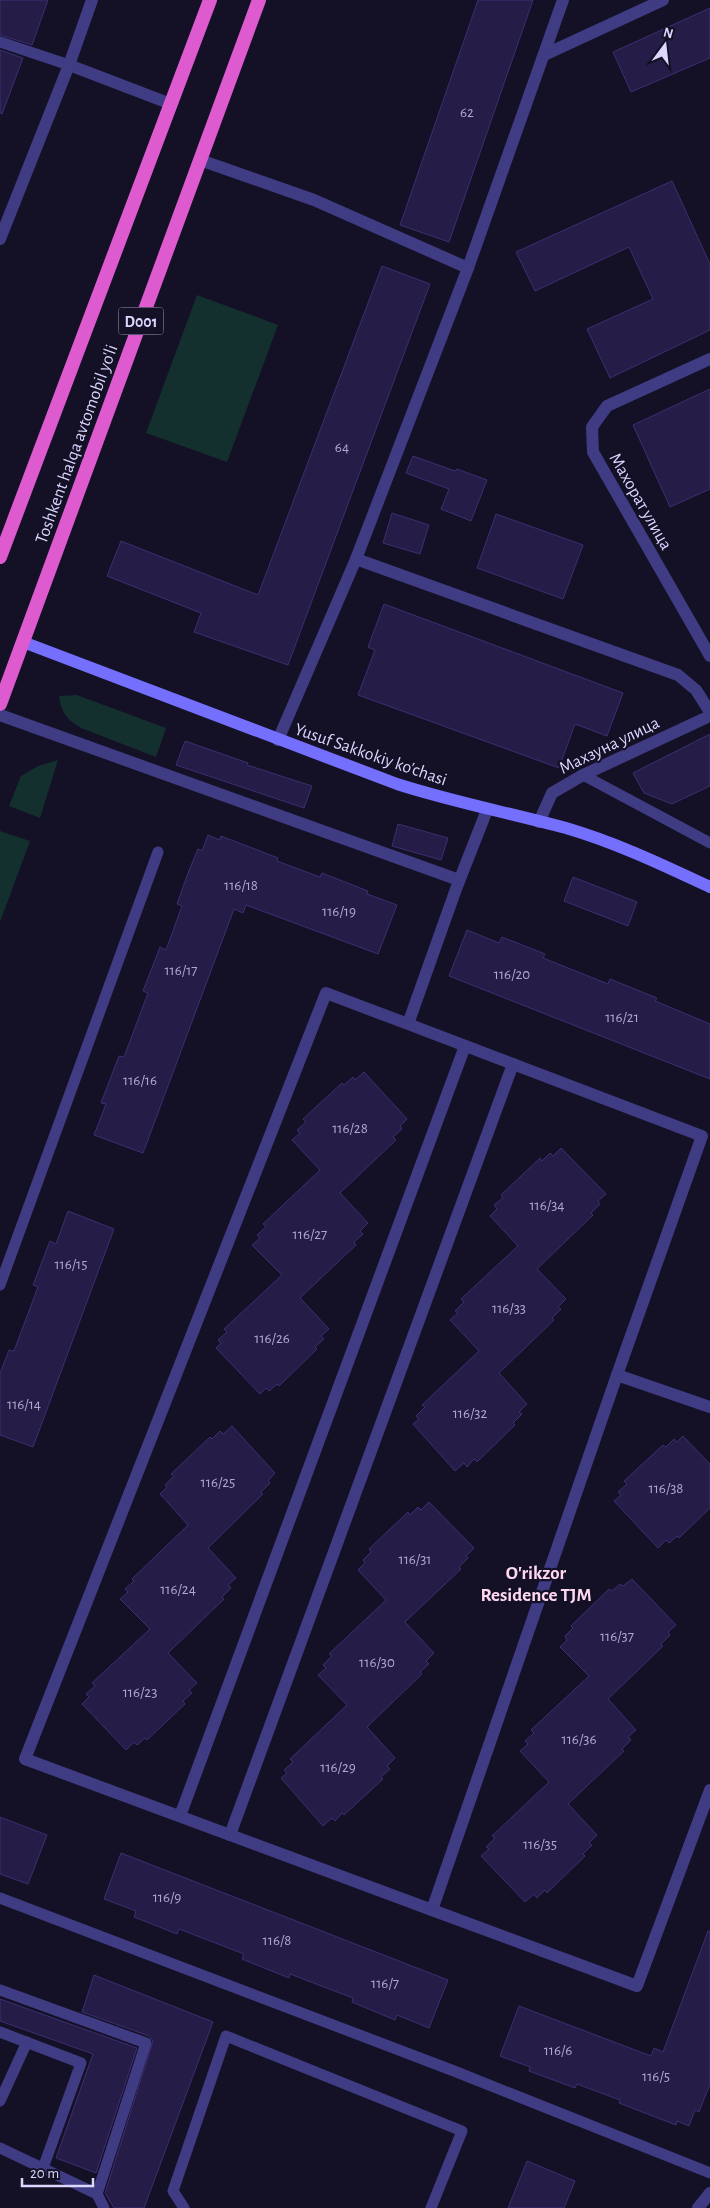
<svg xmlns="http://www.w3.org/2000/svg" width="710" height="2208" font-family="'Alegreya Sans',sans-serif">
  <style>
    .green { fill: #13302f }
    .building { fill: #251c47; stroke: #3d2f72 }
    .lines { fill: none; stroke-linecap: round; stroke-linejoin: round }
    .service { stroke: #3f3c84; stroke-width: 11 }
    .minor { stroke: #3f3c84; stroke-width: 12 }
    .tertiary { stroke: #3f3c84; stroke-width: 12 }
    .secondary { stroke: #746ffc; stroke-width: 12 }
    .trunk { stroke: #de5acf; stroke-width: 14 }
    .labels { text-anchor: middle; stroke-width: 4.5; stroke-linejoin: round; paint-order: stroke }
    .number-label { font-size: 15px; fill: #aea8d0 }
    .shield { fill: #141026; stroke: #9f9bbd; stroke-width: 1 }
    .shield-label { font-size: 16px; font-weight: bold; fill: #dbd6fe }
    .street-label { font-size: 18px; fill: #dbd6fe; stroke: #141026 }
    .neighbourhood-label { font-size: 19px; font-weight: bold; fill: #fed8f0; stroke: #141026 }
  </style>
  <rect width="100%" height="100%" fill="#141026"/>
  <!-- green -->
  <g class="green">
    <path d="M 197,295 L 278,325 L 227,462 L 146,433 Z"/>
    <path d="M 77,695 L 166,728 L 156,757 L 81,728 C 67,720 61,712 59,696 Z"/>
    <path d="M 58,760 L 40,818 L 9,806 L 21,776 L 38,766 Z"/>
    <path d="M 0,831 L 30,841 L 0,922 Z"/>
  </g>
  <!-- building -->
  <g class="building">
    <path d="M 0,0 L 48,0 L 32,45 L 0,35 Z"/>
    <path d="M 478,0 L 533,0 L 449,242 L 400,225 Z"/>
    <path d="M 710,8 L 710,58 L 631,92 L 613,52 Z"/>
    <path d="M 0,50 L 23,58 L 2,114 L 0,113 Z"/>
    <path d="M 672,181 L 710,264 L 710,330 L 610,378 L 587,329 L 653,299 L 629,247 L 535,291 L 516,252 Z"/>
    <path d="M 382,266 L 430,284 L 288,665 L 194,632 L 201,613 L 107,576 L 121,541 L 258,595 Z"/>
    <path d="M 710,389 L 710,489 L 670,507 L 633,425 Z"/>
    <path d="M 413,456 L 455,471 L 457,469 L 487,480 L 471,521 L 441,509 L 449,489 L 406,473 Z"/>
    <path d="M 392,513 L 429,525 L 420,554 L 383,543 Z"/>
    <path d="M 496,514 L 583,545 L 563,599 L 477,568 Z"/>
    <path d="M 384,604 L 623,693 L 607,736 L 575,724 L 559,768 L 358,695 L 375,650 L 368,647 Z"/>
    <path d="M 710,734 L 710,786 L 672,804 L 644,793 L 633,773 Z"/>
    <path d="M 185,741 L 248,763 L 247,765 L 312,786 L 304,808 L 176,765 Z"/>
    <path d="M 398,824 L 448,838 L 441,860 L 392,846 Z"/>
    <path d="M 208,835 L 220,840 L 221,836 L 278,858 L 277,861 L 320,877 L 322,873 L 368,891 L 367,894 L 397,905 L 378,954 L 246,905 L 243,913 L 234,909 L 143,1153 L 94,1135 L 106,1104 L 101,1103 L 119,1056 L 124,1057 L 148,993 L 143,991 L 160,947 L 166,950 L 182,906 L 177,904 L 188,873 L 198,849 L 202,851 Z"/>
    <path d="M 573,877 L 637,902 L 628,926 L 564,901 Z"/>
    <path d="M 467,930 L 499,943 L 502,937 L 545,954 L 543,958 L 608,984 L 610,979 L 657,998 L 655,1001 L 710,1024 L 710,1079 L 449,976 Z"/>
    <path d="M 364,1072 L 407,1119 L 400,1126 L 402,1129 L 393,1137 L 396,1140 L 340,1193 L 368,1223 L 360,1231 L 363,1234 L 354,1242 L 356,1245 L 300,1298 L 329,1329 L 321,1336 L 324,1339 L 315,1347 L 317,1349 L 279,1386 L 277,1384 L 269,1391 L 266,1388 L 260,1394 L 216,1348 L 221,1343 L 218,1340 L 227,1332 L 224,1329 L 282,1275 L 252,1245 L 260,1238 L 257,1235 L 266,1227 L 263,1224 L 320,1170 L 292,1140 L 300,1133 L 297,1130 L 306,1122 L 303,1119 L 342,1083 L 344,1085 L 353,1077 L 355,1080 Z"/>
    <path d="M 561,1148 L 606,1194 L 598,1201 L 600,1204 L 591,1213 L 593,1215 L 537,1269 L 566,1299 L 558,1307 L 561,1309 L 552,1318 L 554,1320 L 499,1373 L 527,1404 L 519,1412 L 522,1414 L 513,1423 L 515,1425 L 477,1462 L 474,1459 L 467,1467 L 464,1463 L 455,1471 L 413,1424 L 419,1419 L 416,1416 L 425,1407 L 422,1405 L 479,1351 L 450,1320 L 458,1313 L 455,1311 L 464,1302 L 461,1299 L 518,1246 L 490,1216 L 497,1209 L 494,1205 L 503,1198 L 501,1195 L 540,1158 L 542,1161 L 550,1153 L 553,1156 Z"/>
    <path d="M 68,1211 L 114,1229 L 33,1447 L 0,1435 L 0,1373 L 9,1350 L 14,1351 L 38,1287 L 33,1285 L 50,1241 L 56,1244 Z"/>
    <path d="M 232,1426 L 275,1473 L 268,1481 L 270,1483 L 261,1492 L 263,1494 L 208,1548 L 236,1578 L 228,1585 L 231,1588 L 222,1597 L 224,1599 L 168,1653 L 197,1683 L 189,1690 L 192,1693 L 183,1701 L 185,1704 L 147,1740 L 145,1738 L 137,1745 L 134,1742 L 126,1750 L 82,1704 L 89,1697 L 86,1694 L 95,1686 L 92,1683 L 150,1629 L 120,1599 L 128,1592 L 125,1589 L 134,1581 L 132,1579 L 188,1525 L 160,1494 L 167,1487 L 165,1485 L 174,1476 L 171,1474 L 210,1437 L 212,1439 L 220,1431 L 223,1434 Z"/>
    <path d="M 683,1436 L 710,1464 L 710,1508 L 679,1538 L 677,1536 L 669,1543 L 666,1540 L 658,1548 L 614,1501 L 621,1495 L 618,1492 L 627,1484 L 624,1481 L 663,1445 L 666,1447 L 674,1439 L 677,1442 Z"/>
    <path d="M 429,1502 L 474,1548 L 466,1556 L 468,1558 L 459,1567 L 461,1569 L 405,1622 L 434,1653 L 426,1661 L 429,1664 L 420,1672 L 422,1674 L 367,1727 L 395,1758 L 387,1766 L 390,1769 L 381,1777 L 383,1779 L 344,1815 L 342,1813 L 335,1821 L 332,1818 L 323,1826 L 281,1778 L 287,1773 L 284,1770 L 293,1762 L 290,1759 L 347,1705 L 318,1675 L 326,1668 L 323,1665 L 332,1656 L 329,1654 L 386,1600 L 358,1570 L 365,1563 L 363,1560 L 371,1552 L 369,1549 L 408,1512 L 410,1515 L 418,1507 L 421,1510 Z"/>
    <path d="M 632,1579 L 676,1625 L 668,1632 L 670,1635 L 661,1644 L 663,1646 L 608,1699 L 636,1730 L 628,1737 L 631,1740 L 622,1749 L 624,1751 L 568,1804 L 597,1835 L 589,1843 L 592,1845 L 583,1854 L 585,1856 L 547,1893 L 545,1890 L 537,1898 L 534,1894 L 525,1902 L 481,1856 L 489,1849 L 486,1847 L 495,1838 L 492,1836 L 549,1782 L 520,1751 L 528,1744 L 525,1741 L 534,1733 L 531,1730 L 589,1676 L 560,1647 L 567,1640 L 565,1636 L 573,1628 L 571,1626 L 609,1589 L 612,1591 L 620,1584 L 623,1586 Z"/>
    <path d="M 0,1817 L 47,1835 L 28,1884 L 0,1874 Z"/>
    <path d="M 121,1853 L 448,1980 L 429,2028 L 397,2015 L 395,2020 L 352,2002 L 353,1998 L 290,1974 L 289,1978 L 242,1959 L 244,1954 L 179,1929 L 177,1934 L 134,1917 L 136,1911 L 104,1899 Z"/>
    <path d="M 708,1931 L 710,1931 L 710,2084 L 699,2112 L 695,2110 L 689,2126 L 677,2121 L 676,2125 L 619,2103 L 620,2100 L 577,2084 L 575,2088 L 529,2071 L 530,2067 L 500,2056 L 519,2006 L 651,2056 L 654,2048 L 663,2052 Z"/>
    <path d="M 94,1975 L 213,2022 L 144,2208 L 114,2208 L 105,2193 L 153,2041 L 149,2036 L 82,2012 Z"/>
    <path d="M 0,1999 L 137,2048 L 96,2173 L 56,2158 L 93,2054 L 0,2021 Z"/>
    <path d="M 527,2161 L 575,2181 L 564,2208 L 508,2208 Z"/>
  </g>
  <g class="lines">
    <!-- service -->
    <g class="service">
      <path d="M 0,42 L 69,65"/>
      <path d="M 583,775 L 710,843"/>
      <path d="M 0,1285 L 158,852"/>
      <path d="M 0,1898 L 454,2071 L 710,2173"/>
      <path d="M 0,1990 L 146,2043 L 97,2194"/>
      <path d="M 0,2032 L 81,2063 L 43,2168"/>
      <path d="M 0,2101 L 27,2042"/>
      <path d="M 0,2148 L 97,2194 L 104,2208"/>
      <path d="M 184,2208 L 173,2191 L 226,2036 L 462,2131 L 431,2208"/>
    </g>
    <!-- minor -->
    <g class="minor">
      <path d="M 544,55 L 663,0"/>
      <path d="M 69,65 L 171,104"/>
      <path d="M 200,160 L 314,200 L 468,268"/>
      <path d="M 0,239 L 69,65 L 92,0"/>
      <path d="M 710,359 L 607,406 L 592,427 L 593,452 L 710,656"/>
      <path d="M 356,559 L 678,675 L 696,690 L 710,712"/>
      <path d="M 0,715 L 459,880"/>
      <path d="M 278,740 L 356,559 L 468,268 L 563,0"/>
      <path d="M 408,1024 L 702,1136 L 617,1375 L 432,1910 L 25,1759 L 326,993 L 408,1024 L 456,889 L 487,810"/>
      <path d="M 617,1375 L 710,1407"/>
      <path d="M 180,1816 L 465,1046"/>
      <path d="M 230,1835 L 513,1064"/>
      <path d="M 432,1910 L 637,1986 L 710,1790"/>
      <path d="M 698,2208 L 710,2193"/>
    </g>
    <!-- tertiary -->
    <path class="tertiary" d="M 539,822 L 552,793 L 583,775 L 710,716"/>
    <!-- secondary -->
    <path class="secondary" d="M 23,642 L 397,784 C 453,802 510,813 566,828 C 617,843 663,865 710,887"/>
    <!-- trunk -->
    <g class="trunk">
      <path d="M 0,557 L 210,0"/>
      <path d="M 0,704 L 259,0"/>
    </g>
  </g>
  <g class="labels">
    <!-- number labels -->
    <g class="number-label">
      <text x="467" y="117">62</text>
      <text x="342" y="452">64</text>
      <text x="241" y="890">116/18</text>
      <text x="339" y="916">116/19</text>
      <text x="181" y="975">116/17</text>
      <text x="512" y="979">116/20</text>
      <text x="622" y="1022">116/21</text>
      <text x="140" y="1085">116/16</text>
      <text x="350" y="1133">116/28</text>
      <text x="547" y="1210">116/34</text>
      <text x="310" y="1239">116/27</text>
      <text x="71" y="1269">116/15</text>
      <text x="509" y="1313">116/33</text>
      <text x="272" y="1343">116/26</text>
      <text x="24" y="1409">116/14</text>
      <text x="470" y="1418">116/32</text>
      <text x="218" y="1487">116/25</text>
      <text x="666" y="1493">116/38</text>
      <text x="415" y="1564">116/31</text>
      <text x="178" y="1594">116/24</text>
      <text x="617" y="1641">116/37</text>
      <text x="377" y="1667">116/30</text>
      <text x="140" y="1697">116/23</text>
      <text x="579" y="1744">116/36</text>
      <text x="338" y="1772">116/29</text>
      <text x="540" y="1849">116/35</text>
      <text x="167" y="1902">116/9</text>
      <text x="277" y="1945">116/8</text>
      <text x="385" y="1988">116/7</text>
      <text x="558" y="2055">116/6</text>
      <text x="656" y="2081">116/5</text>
    </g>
    <!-- shield labels -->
    <rect class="shield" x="118.5" y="307.5" width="45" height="27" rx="4"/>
    <g class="shield-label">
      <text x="141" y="327">D001</text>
    </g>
    <!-- street labels -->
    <g class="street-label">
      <text transform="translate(76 444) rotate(-70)" y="6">Toshkent halqa avtomobil yo'li</text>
      <text transform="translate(641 501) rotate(60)" y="6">Махорат улица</text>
      <text transform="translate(609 745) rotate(-26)" y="6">Махзуна улица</text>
      <text transform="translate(371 754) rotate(19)" y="6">Yusuf Sakkokiy ko'chasi</text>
    </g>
    <!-- neighbourhood labels -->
    <g class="neighbourhood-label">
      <text x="536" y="1579">O'rikzor<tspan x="536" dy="22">Residence TJM</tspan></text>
    </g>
  </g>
  <!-- north arrow -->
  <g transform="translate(665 45) rotate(15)" stroke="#141026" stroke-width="4" paint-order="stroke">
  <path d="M0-4L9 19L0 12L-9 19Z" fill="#dbd6fe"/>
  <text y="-8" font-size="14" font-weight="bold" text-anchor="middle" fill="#dbd6fe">N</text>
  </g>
  <!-- scale -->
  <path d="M22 2178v8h71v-8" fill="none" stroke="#dbd6fe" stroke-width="2.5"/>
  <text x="30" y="2178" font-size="15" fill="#dbd6fe" stroke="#141026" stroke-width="4" paint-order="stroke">20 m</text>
</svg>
